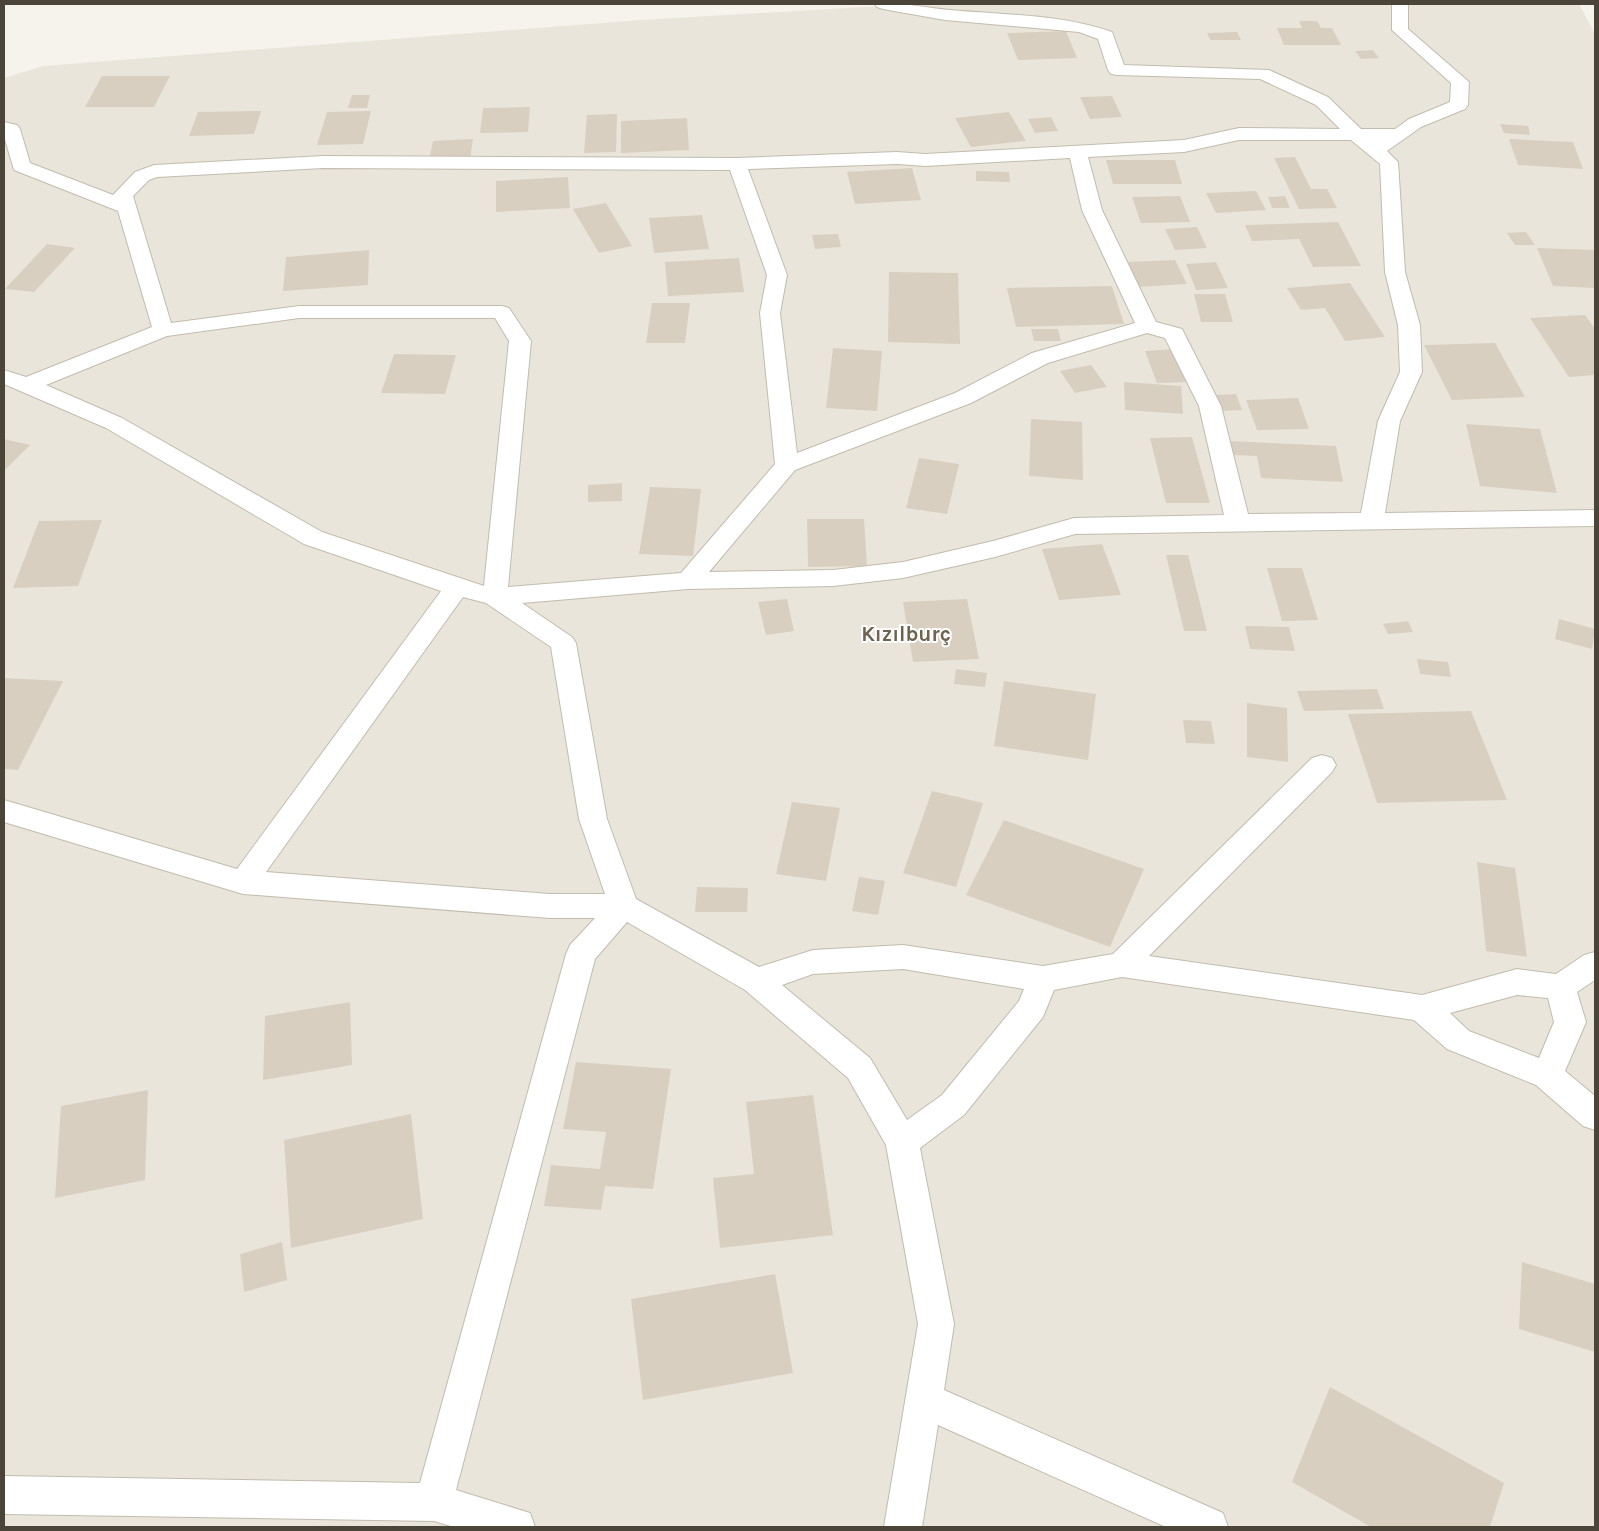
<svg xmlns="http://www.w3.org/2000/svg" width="1599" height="1531" font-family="Karla,sans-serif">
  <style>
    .residential { fill: #eae5da }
    .building { fill: #d8cfc1 }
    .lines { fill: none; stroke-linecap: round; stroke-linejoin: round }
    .street-casing { stroke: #c2bbae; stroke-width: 2 }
    .street { fill: #fff; fill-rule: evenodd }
    .labels { text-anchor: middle; stroke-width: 4; stroke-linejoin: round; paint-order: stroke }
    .quarter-label { font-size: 21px; font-weight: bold; fill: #6e6250; stroke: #fff }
  </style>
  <rect width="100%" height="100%" fill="#f6f3ec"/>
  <!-- residential -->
  <path class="residential" d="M 915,4 L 1579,4 L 1595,34 L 1595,1527 L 4,1527 L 4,78 L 43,66 L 641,20 Z"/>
  <!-- building -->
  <g class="building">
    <path d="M 1299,21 L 1317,21 L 1321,28 L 1332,28 L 1341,45 L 1284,45 L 1277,28 L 1302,28 Z"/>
    <path d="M 1066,31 L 1077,58 L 1018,60 L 1007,33 Z"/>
    <path d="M 1237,32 L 1241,40 L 1210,40 L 1207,33 Z"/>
    <path d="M 1373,50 L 1379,58 L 1361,59 L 1355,51 Z"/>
    <path d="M 102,76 L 170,76 L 154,107 L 85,107 Z"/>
    <path d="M 352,95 L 370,95 L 367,108 L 348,108 Z"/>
    <path d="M 1112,96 L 1122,117 L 1090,119 L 1080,97 Z"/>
    <path d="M 530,107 L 528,132 L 480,133 L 483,108 Z"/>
    <path d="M 261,111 L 254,134 L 189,136 L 198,112 Z"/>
    <path d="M 371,111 L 363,144 L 317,145 L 327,112 Z"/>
    <path d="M 1009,112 L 1026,141 L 971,147 L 955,118 Z"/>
    <path d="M 617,114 L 616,152 L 584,153 L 587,115 Z"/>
    <path d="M 1051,117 L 1058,131 L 1035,133 L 1028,119 Z"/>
    <path d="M 687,118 L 689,150 L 621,153 L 621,121 Z"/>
    <path d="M 1500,124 L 1528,126 L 1530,135 L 1504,133 Z"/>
    <path d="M 473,139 L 470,159 L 429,160 L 433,141 Z"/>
    <path d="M 1509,139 L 1573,142 L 1583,169 L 1518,165 Z"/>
    <path d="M 1295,157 L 1311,189 L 1327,189 L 1337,208 L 1299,209 L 1274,158 Z"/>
    <path d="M 1106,160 L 1175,160 L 1182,184 L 1113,184 Z"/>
    <path d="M 912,168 L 921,200 L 855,204 L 847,172 Z"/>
    <path d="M 976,171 L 1009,172 L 1010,182 L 976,181 Z"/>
    <path d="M 568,177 L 570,208 L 496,212 L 496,181 Z"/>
    <path d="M 1256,191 L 1266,210 L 1216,213 L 1206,193 Z"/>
    <path d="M 1180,196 L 1190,222 L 1141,223 L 1132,197 Z"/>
    <path d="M 1285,196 L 1290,208 L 1272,208 L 1268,197 Z"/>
    <path d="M 606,203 L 632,246 L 599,253 L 573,209 Z"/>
    <path d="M 702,215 L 709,249 L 654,253 L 649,218 Z"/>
    <path d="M 1338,222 L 1361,266 L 1313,267 L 1299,239 L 1252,241 L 1245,225 Z"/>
    <path d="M 1197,227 L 1207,248 L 1175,250 L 1165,229 Z"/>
    <path d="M 1526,232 L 1535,245 L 1515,245 L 1507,233 Z"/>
    <path d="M 838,234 L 841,247 L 815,249 L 812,235 Z"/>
    <path d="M 47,244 L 75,248 L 34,292 L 5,289 Z"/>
    <path d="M 1537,248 L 1595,250 L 1595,288 L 1553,286 Z"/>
    <path d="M 369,250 L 368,285 L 283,291 L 286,257 Z"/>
    <path d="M 739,258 L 744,292 L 668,296 L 665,262 Z"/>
    <path d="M 1175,260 L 1187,284 L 1137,287 L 1127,262 Z"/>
    <path d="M 1216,262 L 1228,288 L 1196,290 L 1186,264 Z"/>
    <path d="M 889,272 L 958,273 L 960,344 L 888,342 Z"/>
    <path d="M 1350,283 L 1385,337 L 1345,341 L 1325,308 L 1301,310 L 1287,288 Z"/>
    <path d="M 1112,286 L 1124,324 L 1016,327 L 1007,288 Z"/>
    <path d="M 1194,294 L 1225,294 L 1233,322 L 1201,322 Z"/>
    <path d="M 652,303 L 690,303 L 685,343 L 646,343 Z"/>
    <path d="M 1585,315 L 1595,329 L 1595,375 L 1569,377 L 1530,318 Z"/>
    <path d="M 1031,329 L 1058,329 L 1061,341 L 1034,341 Z"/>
    <path d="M 1495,343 L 1525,397 L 1452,400 L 1424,345 Z"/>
    <path d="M 833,348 L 882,351 L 877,411 L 826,408 Z"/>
    <path d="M 1174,349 L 1187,382 L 1157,383 L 1145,351 Z"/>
    <path d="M 394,354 L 456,355 L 445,394 L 381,393 Z"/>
    <path d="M 1091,365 L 1107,387 L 1075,393 L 1060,371 Z"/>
    <path d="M 1124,382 L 1181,386 L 1183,414 L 1125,410 Z"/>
    <path d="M 1236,394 L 1242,410 L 1218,411 L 1211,395 Z"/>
    <path d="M 1298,398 L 1309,429 L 1257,430 L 1246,400 Z"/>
    <path d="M 1031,419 L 1082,422 L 1083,480 L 1029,476 Z"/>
    <path d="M 1466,424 L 1540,429 L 1557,493 L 1480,486 Z"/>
    <path d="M 1192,437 L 1210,503 L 1166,503 L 1150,438 Z"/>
    <path d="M 4,439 L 30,445 L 4,471 Z"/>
    <path d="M 1229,441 L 1336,446 L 1343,482 L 1261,478 L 1257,456 L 1231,455 Z"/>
    <path d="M 919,458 L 959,464 L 947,514 L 906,508 Z"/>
    <path d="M 622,483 L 622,501 L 588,502 L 588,485 Z"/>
    <path d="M 650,487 L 701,489 L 693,556 L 639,554 Z"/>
    <path d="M 807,519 L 864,519 L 867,566 L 808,567 Z"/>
    <path d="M 102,520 L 78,586 L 13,588 L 39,521 Z"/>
    <path d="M 1102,544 L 1121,595 L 1059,600 L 1042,549 Z"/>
    <path d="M 1166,555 L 1188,555 L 1207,631 L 1184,631 Z"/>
    <path d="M 1267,568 L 1302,568 L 1318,620 L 1282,621 Z"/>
    <path d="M 787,599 L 794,631 L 766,635 L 758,602 Z"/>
    <path d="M 967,599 L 979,659 L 913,662 L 903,602 Z"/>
    <path d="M 1559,619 L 1595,629 L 1592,649 L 1555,639 Z"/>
    <path d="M 1408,621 L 1413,632 L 1388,634 L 1383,624 Z"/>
    <path d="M 1245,626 L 1289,627 L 1295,651 L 1250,649 Z"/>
    <path d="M 1417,659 L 1448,662 L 1451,677 L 1420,674 Z"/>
    <path d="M 956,669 L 987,673 L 985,687 L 954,684 Z"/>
    <path d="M 4,678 L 63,681 L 18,770 L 4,769 Z"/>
    <path d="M 1004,681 L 1096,694 L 1088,760 L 994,746 Z"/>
    <path d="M 1377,689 L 1384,709 L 1304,711 L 1297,691 Z"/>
    <path d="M 1247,703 L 1287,708 L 1288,762 L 1247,757 Z"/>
    <path d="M 1471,711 L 1507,800 L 1377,803 L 1348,714 Z"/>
    <path d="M 1183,720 L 1211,721 L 1215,744 L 1186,743 Z"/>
    <path d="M 932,791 L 983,803 L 956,887 L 903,873 Z"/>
    <path d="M 792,802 L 840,808 L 826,881 L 776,874 Z"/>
    <path d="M 1004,820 L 1144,869 L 1110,947 L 966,895 Z"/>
    <path d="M 1477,862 L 1515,868 L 1527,957 L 1486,951 Z"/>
    <path d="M 859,877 L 885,881 L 878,915 L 852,911 Z"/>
    <path d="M 697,887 L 748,888 L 747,912 L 695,912 Z"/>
    <path d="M 350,1002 L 352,1065 L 263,1080 L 265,1016 Z"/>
    <path d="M 576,1062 L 671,1069 L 653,1189 L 605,1186 L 601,1210 L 544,1206 L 551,1165 L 600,1169 L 606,1132 L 563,1129 Z"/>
    <path d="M 148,1090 L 145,1180 L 55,1198 L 61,1106 Z"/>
    <path d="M 813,1095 L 833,1235 L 720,1248 L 713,1178 L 754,1174 L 746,1102 Z"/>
    <path d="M 411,1114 L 423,1219 L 291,1248 L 284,1140 Z"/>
    <path d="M 282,1242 L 287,1280 L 244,1292 L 240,1254 Z"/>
    <path d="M 1522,1262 L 1595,1284 L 1595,1352 L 1519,1329 Z"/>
    <path d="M 775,1274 L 793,1373 L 643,1400 L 631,1299 Z"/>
    <path d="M 1330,1387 L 1504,1483 L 1490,1527 L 1371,1527 L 1292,1482 Z"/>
  </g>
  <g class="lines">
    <defs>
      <path id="street" d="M 875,4 C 901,2 925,8 950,10 C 1004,15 1062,14 1112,32 L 1124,65 L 1269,70 L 1328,97 L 1361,129 L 1395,129 L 1409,119 L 1450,102 L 1451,83 L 1392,30 L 1392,4 L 1408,4 L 1408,29 L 1469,82 L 1468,105 L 1465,109 L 1421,127 L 1387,151 L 1398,162 L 1405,272 L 1420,325 L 1422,372 L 1400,421 L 1385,513 L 1595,510 L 1595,526 L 1075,534 L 995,557 L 903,578 L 833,586 L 688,589 L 522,603 L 572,637 L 576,643 L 607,819 L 636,899 L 759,967 L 813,950 L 903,945 L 1043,966 L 1113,954 L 1312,758 L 1322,755 L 1332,758 L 1336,765 L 1332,772 L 1149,956 L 1422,995 L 1517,969 L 1556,974 L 1584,955 L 1595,952 L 1595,980 L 1577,992 L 1586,1022 L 1565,1071 L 1595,1096 L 1595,1130 L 1583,1126 L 1536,1085 L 1447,1049 L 1414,1020 L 1122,977 L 1054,990 L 1043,1017 L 964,1115 L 920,1148 L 954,1324 L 944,1390 L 1223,1513 L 1228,1527 L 1166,1527 L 938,1425 L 922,1527 L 884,1527 L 918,1324 L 886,1145 L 848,1078 L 745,990 L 627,922 L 595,959 L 456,1490 L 530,1513 L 535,1527 L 454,1527 L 434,1521 L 4,1514 L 4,1476 L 420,1483 L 566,954 L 570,945 L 595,918 L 550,918 L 243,894 L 4,822 L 4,800 L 237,869 L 441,591 L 304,544 L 106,428 L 4,384 L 4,370 L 26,377 L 152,327 L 118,211 L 14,170 L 4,136 L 4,122 L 17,125 L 20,129 L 30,163 L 113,195 L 135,172 L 154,165 L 323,156 L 737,158 L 897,152 L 925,154 L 1184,140 L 1239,128 L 1340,129 L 1316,105 L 1260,79 L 1117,75 L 1111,74 L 1108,70 L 1098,39 L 1079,32 L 945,20 L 883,9 L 877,7 ZM 1239,140 L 1351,140 L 1380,164 L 1385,272 L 1398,325 L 1400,372 L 1378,421 L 1361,513 L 1248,514 L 1221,406 L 1182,329 L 1156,322 L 1102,210 L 1088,157 L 1184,152 ZM 1070,158 L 1082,210 L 1135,323 L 1032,353 L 955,393 L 797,453 L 780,313 L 787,275 L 748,169 L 897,164 L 925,166 ZM 323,168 L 730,170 L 767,275 L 760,313 L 775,464 L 681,573 L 508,587 L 531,341 L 509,308 L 502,306 L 299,306 L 171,323 L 133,196 L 149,180 L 157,177 ZM 299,318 L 495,318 L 509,341 L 484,586 L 322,532 L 122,418 L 46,385 L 167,336 ZM 1147,333 L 1165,338 L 1199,406 L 1224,515 L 1074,518 L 993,541 L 903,562 L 833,570 L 709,572 L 795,470 L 971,403 L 1048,363 ZM 463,597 L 486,603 L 551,647 L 579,819 L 605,894 L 550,894 L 266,872 ZM 903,969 L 1024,989 L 1019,1001 L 942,1095 L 907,1120 L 870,1058 L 782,985 L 813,974 ZM 1517,995 L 1548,998 L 1554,1022 L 1539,1058 L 1469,1031 L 1450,1013 Z"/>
    </defs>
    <!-- street casing -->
    <use href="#street" class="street-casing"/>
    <!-- street -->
    <use href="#street" class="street"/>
  </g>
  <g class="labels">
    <!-- quarter labels -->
    <g class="quarter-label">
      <text x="906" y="641">Kızılburç</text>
    </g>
  </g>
  <!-- border -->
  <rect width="1599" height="1531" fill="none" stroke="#4b4439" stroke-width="10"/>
</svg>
